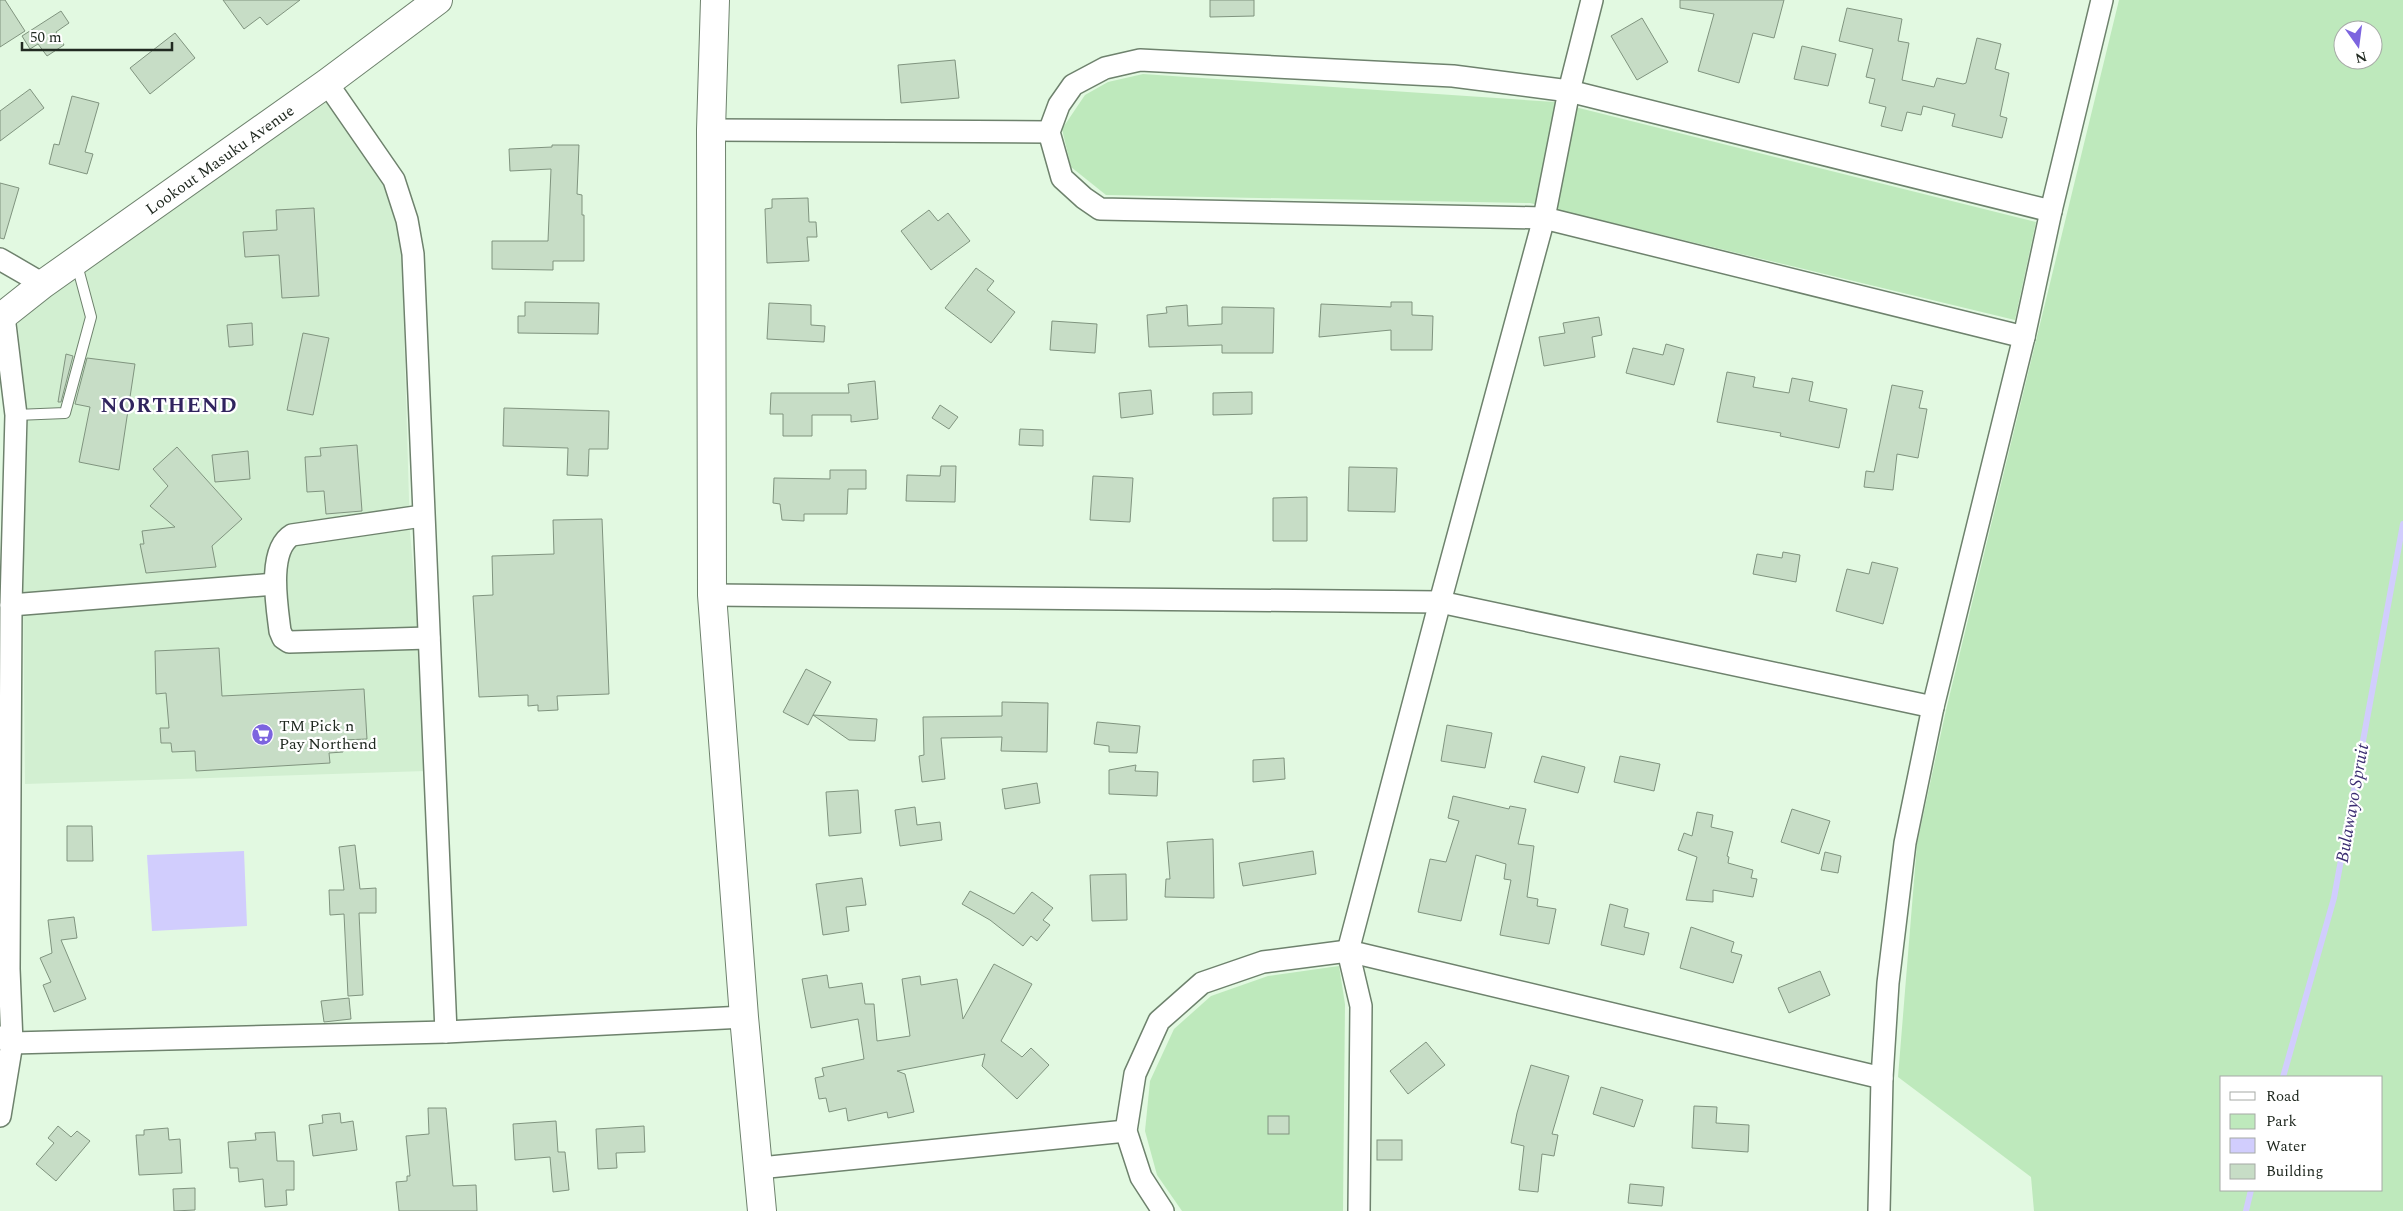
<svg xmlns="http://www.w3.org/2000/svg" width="2403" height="1211" font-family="Spectral,serif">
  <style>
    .built { fill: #d2efd1 }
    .green { fill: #bee9bc; fill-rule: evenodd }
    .water { fill: #d1cdfd }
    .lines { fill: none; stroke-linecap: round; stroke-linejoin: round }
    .stream { stroke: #d1cdfd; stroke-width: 6 }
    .building { fill: #c7ddc6; stroke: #80947f }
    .lane-casing { stroke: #6e826d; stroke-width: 12 }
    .street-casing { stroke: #6e826d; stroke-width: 24 }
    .secondary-casing { stroke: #6e826d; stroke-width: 30 }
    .lane { stroke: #fff; stroke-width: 10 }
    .street { stroke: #fff; stroke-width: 21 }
    .secondary { stroke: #fff; stroke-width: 28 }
    .labels { text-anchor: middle; stroke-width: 4.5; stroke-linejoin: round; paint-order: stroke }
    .street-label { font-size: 16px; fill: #212a21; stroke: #fff }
    .poi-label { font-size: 16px; fill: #212a21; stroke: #fff; text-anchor: start }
    .water-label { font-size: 18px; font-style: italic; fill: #3d2f73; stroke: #fff }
    .district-label { font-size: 21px; font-weight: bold; letter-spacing: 1px; fill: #30245e; stroke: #fff }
  </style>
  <rect width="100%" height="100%" fill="#e2f9e1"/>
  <!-- built -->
  <path class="built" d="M 327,98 L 386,184 L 397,225 L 402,261 L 410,533 L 421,651 L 426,771 L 25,784 L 23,589 L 28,421 L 17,319 Z"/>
  <!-- green -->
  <g class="green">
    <path d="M 2119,0 L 2403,0 L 2403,1211 L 2034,1211 L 2031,1177 L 1898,1077 L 1917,844 L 1946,710 ZM 2343,30 L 2373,30 L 2373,60 L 2343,60 ZM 2382,1077 L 2382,1190 L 2222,1190 L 2222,1077 Z"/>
    <path d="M 1143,74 L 1555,102 L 2036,222 L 2015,320 L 1530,203 L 1106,195 L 1071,167 L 1062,129 L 1085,95 L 1108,82 Z"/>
    <path d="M 1339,966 L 1345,1004 L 1343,1211 L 1182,1211 L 1157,1175 L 1145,1131 L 1150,1081 L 1174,1029 L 1211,996 L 1268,976 Z"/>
  </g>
  <!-- water -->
  <path class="water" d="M 244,851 L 247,926 L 152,931 L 147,855 Z"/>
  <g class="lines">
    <!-- stream -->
    <g class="stream">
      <path d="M 2283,1077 L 2334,898 L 2403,524"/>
      <path d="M 2246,1211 L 2251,1190"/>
    </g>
  </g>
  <!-- building -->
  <g class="building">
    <path d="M 0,0 L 5,0 L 25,31 L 0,47 Z"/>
    <path d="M 223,0 L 300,0 L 267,25 L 260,17 L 244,29 Z"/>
    <path d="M 1210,0 L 1254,0 L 1254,16 L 1210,17 Z"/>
    <path d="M 1680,0 L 1784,0 L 1774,38 L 1753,33 L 1739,83 L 1698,71 L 1714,14 L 1680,8 Z"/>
    <path d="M 1847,8 L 1902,19 L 1898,41 L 1909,43 L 1902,80 L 1934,87 L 1937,78 L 1963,84 L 1966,83 L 1977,38 L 2001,44 L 1995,69 L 2009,73 L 2000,116 L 2007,118 L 2002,138 L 1952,126 L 1955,114 L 1923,106 L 1921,115 L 1907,112 L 1902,131 L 1881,126 L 1886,107 L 1869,103 L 1875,79 L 1866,77 L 1873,49 L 1839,41 Z"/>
    <path d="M 61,11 L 69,23 L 56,32 L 64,45 L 47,56 L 38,44 L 30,49 L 22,36 Z"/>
    <path d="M 1642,18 L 1668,62 L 1637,80 L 1611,36 Z"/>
    <path d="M 175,33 L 195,58 L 150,94 L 130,68 Z"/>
    <path d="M 1802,46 L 1836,54 L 1828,86 L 1794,79 Z"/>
    <path d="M 955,60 L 959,98 L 901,103 L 898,65 Z"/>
    <path d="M 30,89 L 44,108 L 0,141 L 0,111 Z"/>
    <path d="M 72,96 L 99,103 L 85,152 L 93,154 L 87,174 L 49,164 L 54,144 L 59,145 Z"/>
    <path d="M 552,145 L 579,145 L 577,194 L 582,195 L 582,215 L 584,215 L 584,261 L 553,261 L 553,270 L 492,269 L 492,241 L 548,241 L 551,169 L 510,171 L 509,149 L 552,147 Z"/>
    <path d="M 0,183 L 19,188 L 4,239 L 0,238 Z"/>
    <path d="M 808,198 L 809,222 L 816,222 L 817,237 L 807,237 L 809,261 L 767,263 L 765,209 L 772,208 L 772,199 Z"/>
    <path d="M 314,208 L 319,296 L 282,298 L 279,255 L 245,257 L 243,232 L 277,230 L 276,210 Z"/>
    <path d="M 929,210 L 938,221 L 948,213 L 970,241 L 931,270 L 901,231 Z"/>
    <path d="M 976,268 L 994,281 L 987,290 L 1015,312 L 991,343 L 945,308 Z"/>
    <path d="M 525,302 L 599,303 L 598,334 L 518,333 L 518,316 L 525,316 Z"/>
    <path d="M 1391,302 L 1412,302 L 1412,315 L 1433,316 L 1432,350 L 1391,350 L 1391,330 L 1319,337 L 1321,304 L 1391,307 Z"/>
    <path d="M 769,303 L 811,305 L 811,325 L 825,326 L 824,342 L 767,339 Z"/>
    <path d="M 1187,305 L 1188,326 L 1222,324 L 1222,307 L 1274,308 L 1273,353 L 1222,353 L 1222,345 L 1149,347 L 1147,315 L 1167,313 L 1166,307 Z"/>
    <path d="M 1599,317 L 1602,335 L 1592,337 L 1595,357 L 1544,366 L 1539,337 L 1565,333 L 1563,323 Z"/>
    <path d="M 1052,321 L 1097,324 L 1095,353 L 1050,350 Z"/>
    <path d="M 252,323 L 253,345 L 229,347 L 227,325 Z"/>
    <path d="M 303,333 L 329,338 L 313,415 L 287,410 Z"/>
    <path d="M 1666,344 L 1684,349 L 1674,385 L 1626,373 L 1633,348 L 1663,355 Z"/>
    <path d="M 66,354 L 73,356 L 61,402 L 58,402 Z"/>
    <path d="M 87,358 L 135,364 L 119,470 L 79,462 L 90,407 L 75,404 Z"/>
    <path d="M 1727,372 L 1755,377 L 1753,387 L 1789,393 L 1792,378 L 1813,382 L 1809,401 L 1847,409 L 1839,448 L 1780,436 L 1781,433 L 1717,422 Z"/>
    <path d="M 875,381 L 878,419 L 851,422 L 851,415 L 812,415 L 812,436 L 783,436 L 783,414 L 770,414 L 771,393 L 849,393 L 848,384 Z"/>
    <path d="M 1892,385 L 1923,391 L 1919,408 L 1927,409 L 1918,458 L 1897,454 L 1893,490 L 1864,487 L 1866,471 L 1874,472 Z"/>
    <path d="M 1151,390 L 1153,414 L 1121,418 L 1119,393 Z"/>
    <path d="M 1252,392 L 1252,414 L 1213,415 L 1213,393 Z"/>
    <path d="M 940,405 L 958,417 L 949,429 L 932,418 Z"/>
    <path d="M 504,408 L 609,411 L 608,449 L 589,449 L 588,476 L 567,475 L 568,448 L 503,446 Z"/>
    <path d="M 1020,429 L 1043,430 L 1043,446 L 1019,445 Z"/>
    <path d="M 357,445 L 362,511 L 326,514 L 324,491 L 307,492 L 305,457 L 321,456 L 320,448 Z"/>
    <path d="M 177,447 L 242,519 L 212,546 L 216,567 L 146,573 L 140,544 L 144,544 L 142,531 L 175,527 L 150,506 L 168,486 L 153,469 Z"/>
    <path d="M 248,451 L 250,479 L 215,482 L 212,455 Z"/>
    <path d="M 941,466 L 956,466 L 955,502 L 906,501 L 907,475 L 940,476 Z"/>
    <path d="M 1349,467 L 1397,468 L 1395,512 L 1348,511 Z"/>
    <path d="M 830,470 L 866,470 L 866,489 L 848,489 L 847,514 L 804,514 L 804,521 L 782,520 L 780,504 L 773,503 L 774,478 L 830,479 Z"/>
    <path d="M 1093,476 L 1133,478 L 1130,522 L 1090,520 Z"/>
    <path d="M 1307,497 L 1307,541 L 1273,541 L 1273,498 Z"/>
    <path d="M 602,519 L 609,694 L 557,696 L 558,710 L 538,711 L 538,705 L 528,706 L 528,695 L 479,697 L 473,596 L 493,595 L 492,556 L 554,554 L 553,520 Z"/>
    <path d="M 1783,552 L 1800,555 L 1796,582 L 1753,574 L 1757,554 L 1782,558 Z"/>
    <path d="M 1872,562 L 1898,568 L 1883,624 L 1836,611 L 1847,569 L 1869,574 Z"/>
    <path d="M 219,648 L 222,696 L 364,689 L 367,739 L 342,740 L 343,752 L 329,753 L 330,763 L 196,771 L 195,751 L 172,752 L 171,743 L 161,743 L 160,728 L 169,728 L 166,693 L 156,694 L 155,651 Z"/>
    <path d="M 806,669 L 831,682 L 813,715 L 877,719 L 875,741 L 849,740 L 813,715 L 808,725 L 783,712 Z"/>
    <path d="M 1002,702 L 1048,703 L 1047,752 L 1001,751 L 1002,737 L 941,738 L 945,779 L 922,782 L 919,756 L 924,755 L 923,717 L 1002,716 Z"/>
    <path d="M 1097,722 L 1140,726 L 1137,753 L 1109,752 L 1109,746 L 1094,744 Z"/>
    <path d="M 1447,725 L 1492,733 L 1485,768 L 1441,761 Z"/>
    <path d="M 1542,756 L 1585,767 L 1578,793 L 1534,782 Z"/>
    <path d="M 1620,756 L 1660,764 L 1654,791 L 1614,782 Z"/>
    <path d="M 1284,758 L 1285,779 L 1253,782 L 1253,760 Z"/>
    <path d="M 1136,765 L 1135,771 L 1158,772 L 1157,796 L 1109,794 L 1109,770 Z"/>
    <path d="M 1037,783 L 1040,803 L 1005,809 L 1002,789 Z"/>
    <path d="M 858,790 L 861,833 L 829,836 L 826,792 Z"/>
    <path d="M 1453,796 L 1509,809 L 1510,806 L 1526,809 L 1518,844 L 1534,846 L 1527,897 L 1538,899 L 1537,906 L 1556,909 L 1549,944 L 1500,935 L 1511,880 L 1504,879 L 1506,864 L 1476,855 L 1461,921 L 1418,912 L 1430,859 L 1446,862 L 1459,821 L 1448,818 Z"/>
    <path d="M 915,807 L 917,825 L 940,822 L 942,840 L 900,846 L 895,810 Z"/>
    <path d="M 1792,809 L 1830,821 L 1819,854 L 1781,842 Z"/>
    <path d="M 1697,812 L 1713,815 L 1711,827 L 1733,832 L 1727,856 L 1729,857 L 1728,863 L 1753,870 L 1751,878 L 1757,879 L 1753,897 L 1713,890 L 1713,902 L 1686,900 L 1697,857 L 1678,850 L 1684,833 L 1692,836 Z"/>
    <path d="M 67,826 L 92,826 L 93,861 L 67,861 Z"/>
    <path d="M 1213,839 L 1214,898 L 1165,897 L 1166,879 L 1170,879 L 1167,842 Z"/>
    <path d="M 355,845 L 360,889 L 376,888 L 376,913 L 359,913 L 363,995 L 348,996 L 344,914 L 330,915 L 329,890 L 344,890 L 339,847 Z"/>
    <path d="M 1313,851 L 1316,874 L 1243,886 L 1239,863 Z"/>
    <path d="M 1825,852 L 1841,856 L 1838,873 L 1821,870 Z"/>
    <path d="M 1126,874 L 1127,920 L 1092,921 L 1090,875 Z"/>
    <path d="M 862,878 L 866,905 L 846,907 L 849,931 L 823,935 L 816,884 Z"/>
    <path d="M 970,891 L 1014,914 L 1032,892 L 1053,908 L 1043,920 L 1050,925 L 1037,941 L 1031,936 L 1023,946 L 990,920 L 962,904 Z"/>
    <path d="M 1610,904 L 1628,909 L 1624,927 L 1649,933 L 1644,955 L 1601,945 Z"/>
    <path d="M 74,917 L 77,938 L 61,940 L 86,999 L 54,1012 L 43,985 L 51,982 L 40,958 L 52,953 L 48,920 Z"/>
    <path d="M 1691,927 L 1734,942 L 1731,952 L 1742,955 L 1733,983 L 1680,968 Z"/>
    <path d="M 994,964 L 1032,984 L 1001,1041 L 1022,1057 L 1031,1048 L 1049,1065 L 1017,1099 L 982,1066 L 985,1054 L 897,1071 L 905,1074 L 914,1112 L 888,1118 L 887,1112 L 848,1121 L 846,1108 L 829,1112 L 826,1098 L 819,1099 L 815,1078 L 824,1076 L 822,1068 L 864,1059 L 858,1019 L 811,1028 L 802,979 L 827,975 L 829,988 L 862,983 L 865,1004 L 874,1004 L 877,1041 L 910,1036 L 902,979 L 920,976 L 921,985 L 957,979 L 963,1019 Z"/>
    <path d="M 1820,971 L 1830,995 L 1789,1013 L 1778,988 Z"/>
    <path d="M 349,998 L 351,1019 L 324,1022 L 321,1001 Z"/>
    <path d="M 1426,1042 L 1445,1065 L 1408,1094 L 1390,1071 Z"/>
    <path d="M 1531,1065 L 1569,1076 L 1552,1134 L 1558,1135 L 1554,1156 L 1542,1154 L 1538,1192 L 1519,1190 L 1524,1146 L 1511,1143 L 1517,1113 Z"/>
    <path d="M 1601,1087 L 1643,1100 L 1634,1127 L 1593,1114 Z"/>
    <path d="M 1694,1106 L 1717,1107 L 1716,1123 L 1749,1125 L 1748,1152 L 1692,1148 Z"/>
    <path d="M 428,1108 L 446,1108 L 453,1186 L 476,1185 L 477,1211 L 399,1211 L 396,1182 L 407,1181 L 407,1176 L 410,1176 L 406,1136 L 429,1134 Z"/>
    <path d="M 340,1113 L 341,1123 L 353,1121 L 357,1150 L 313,1156 L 309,1125 L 323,1123 L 322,1115 Z"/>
    <rect x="1268" y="1116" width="21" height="18"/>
    <path d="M 556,1121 L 558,1152 L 565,1152 L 569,1190 L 553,1192 L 550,1157 L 515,1160 L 513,1124 Z"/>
    <path d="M 58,1126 L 71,1137 L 77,1131 L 90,1141 L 56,1181 L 36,1164 L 54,1143 L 48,1138 Z"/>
    <path d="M 644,1126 L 645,1152 L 616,1153 L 617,1168 L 598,1169 L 596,1129 Z"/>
    <path d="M 168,1128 L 169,1140 L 180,1139 L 182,1173 L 139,1175 L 136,1135 L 144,1135 L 144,1130 Z"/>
    <path d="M 275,1132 L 277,1161 L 294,1161 L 294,1190 L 286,1190 L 287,1205 L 265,1207 L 263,1179 L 239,1182 L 238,1168 L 230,1168 L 228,1142 L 256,1140 L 255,1133 Z"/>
    <rect x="1377" y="1140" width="25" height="20"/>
    <path d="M 1630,1184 L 1664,1187 L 1662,1206 L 1628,1203 Z"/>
    <path d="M 195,1188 L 195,1210 L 174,1211 L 173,1189 Z"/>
  </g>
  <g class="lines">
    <defs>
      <path id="lane" d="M 16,415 L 65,413 L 91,317 L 76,261"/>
      <g id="street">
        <path d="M 327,83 L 394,180 L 407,220 L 413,254 C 422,513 435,772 446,1032"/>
        <path d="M 711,130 L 1049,132"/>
        <path d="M 0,259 L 43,284"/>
        <path d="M 2024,337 L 1544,218 L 1100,209 L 1084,198 L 1062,178 L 1049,132 L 1059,105 L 1073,85 L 1105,68 L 1140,60 L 1453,76 L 1569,91 L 2051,211"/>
        <path d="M 422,516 L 292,535 C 267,550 277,606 280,631 L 283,638 L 289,642 L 429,638"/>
        <path d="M 712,595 L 1440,602 L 1933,707"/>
        <path d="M 11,605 L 275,584"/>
        <path d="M 0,1037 L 12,1043 L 446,1032 L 744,1017"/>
        <path d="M 0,1116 L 12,1043 L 9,969 L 11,605 L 16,415 L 4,316"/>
        <path d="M 759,1168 L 1126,1131"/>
        <path d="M 1163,1211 L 1141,1177 L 1126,1131 L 1135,1074 L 1159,1021 L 1202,983 L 1263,962 L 1348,951 L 1882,1078"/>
        <path d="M 1359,1211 L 1361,1006 L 1348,951 L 1440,602 L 1544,218 L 1569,91 L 1592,0"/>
        <path d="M 1879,1211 L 1882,1078 L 1888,983 L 1905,843 L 1933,707 L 2024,337 L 2051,211 L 2102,0"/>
      </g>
      <g id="secondary">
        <path d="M 715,0 L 711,130 L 712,595 L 744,1017 L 762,1211"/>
        <path id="s1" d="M 0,318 L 43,284 L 327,83 L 438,0"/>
      </g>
    </defs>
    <!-- lane casing -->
    <use href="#lane" class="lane-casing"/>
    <!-- street casing -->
    <use href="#street" class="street-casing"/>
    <!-- secondary casing -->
    <use href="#secondary" class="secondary-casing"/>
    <!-- lane -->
    <use href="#lane" class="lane"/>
    <!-- street -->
    <use href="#street" class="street"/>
    <!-- secondary -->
    <use href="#secondary" class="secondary"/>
  </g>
  <!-- icons -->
  <defs>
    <symbol id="supermarket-disc" viewBox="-11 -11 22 22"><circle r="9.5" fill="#7c64df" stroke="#fff"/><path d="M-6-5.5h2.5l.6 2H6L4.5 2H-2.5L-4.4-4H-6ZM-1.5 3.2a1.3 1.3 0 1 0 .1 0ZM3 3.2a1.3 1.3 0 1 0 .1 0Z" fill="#fff"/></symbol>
  </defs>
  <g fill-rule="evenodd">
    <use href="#supermarket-disc" x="250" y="722" width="25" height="25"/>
  </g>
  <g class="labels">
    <!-- street labels -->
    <g class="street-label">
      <text dy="6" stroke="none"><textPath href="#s1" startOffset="271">Lookout Masuku Avenue</textPath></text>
    </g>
    <!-- poi labels -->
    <g class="poi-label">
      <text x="279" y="731">TM Pick n<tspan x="279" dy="18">Pay Northend</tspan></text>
    </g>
    <!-- water labels -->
    <g class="water-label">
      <text transform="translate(2352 803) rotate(-80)" y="6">Bulawayo Spruit</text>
    </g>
    <!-- district labels -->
    <g class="district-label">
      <text x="169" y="412">NORTHEND</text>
    </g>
  </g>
  <!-- legend -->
  <rect x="2220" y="1076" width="162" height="115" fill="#ffffff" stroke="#a6aaa6"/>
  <rect x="2230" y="1092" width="25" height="8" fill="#ffffff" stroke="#a6aaa6"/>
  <text x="2266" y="1101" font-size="15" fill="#212a21">Road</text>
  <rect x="2230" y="1114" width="25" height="15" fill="#bee9bc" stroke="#a6aaa6"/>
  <text x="2266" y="1126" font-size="15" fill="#212a21">Park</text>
  <rect x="2230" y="1138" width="25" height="15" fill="#d1cdfd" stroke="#a6aaa6"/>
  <text x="2266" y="1151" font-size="15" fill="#212a21">Water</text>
  <rect x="2230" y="1164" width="25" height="15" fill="#c7ddc6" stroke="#a6aaa6"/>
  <text x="2266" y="1176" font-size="15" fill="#212a21">Building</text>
  <!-- north arrow -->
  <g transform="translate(2358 45) rotate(166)"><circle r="24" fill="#ffffff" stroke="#a6aaa6"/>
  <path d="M0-4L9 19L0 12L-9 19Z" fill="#7c64df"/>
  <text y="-8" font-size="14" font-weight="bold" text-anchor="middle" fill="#212a21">N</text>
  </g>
  <!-- scale -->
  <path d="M22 42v8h150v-8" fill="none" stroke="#212a21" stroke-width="2.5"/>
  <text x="30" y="42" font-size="15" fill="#212a21" stroke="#ffffff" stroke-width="4" paint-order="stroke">50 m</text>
</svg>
